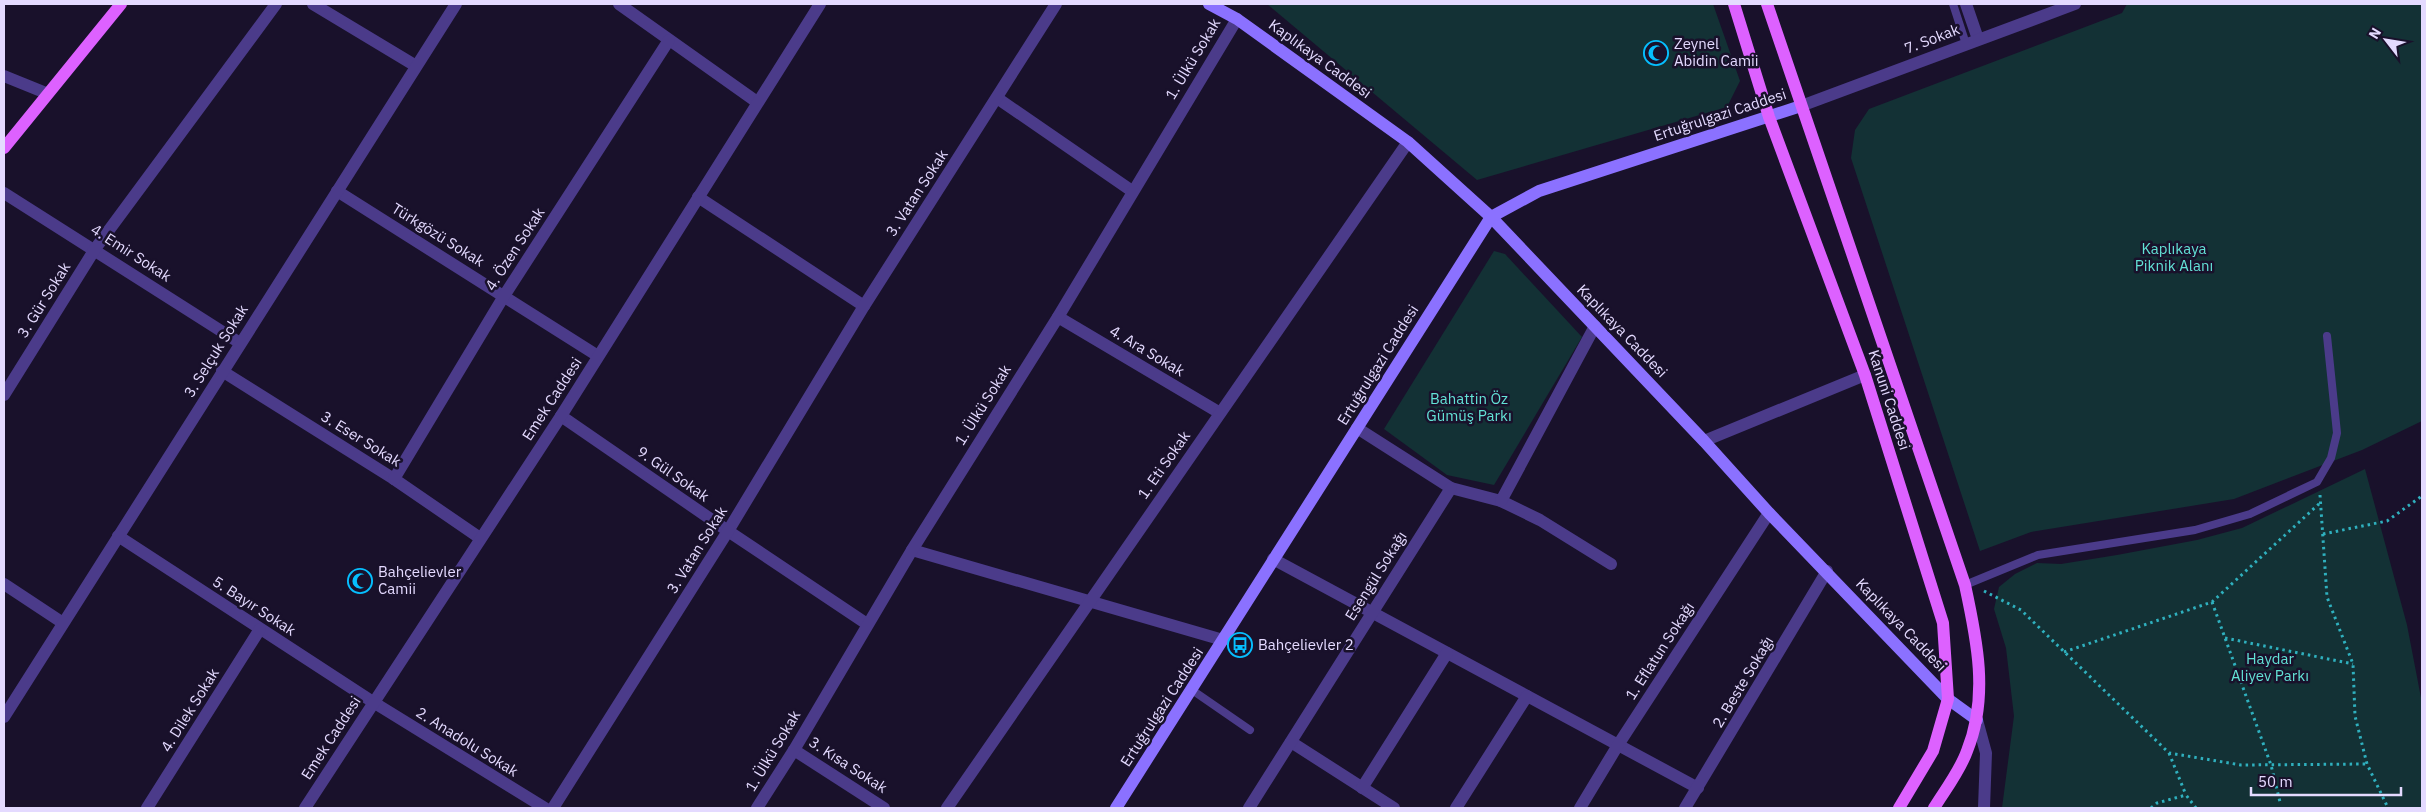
<svg xmlns="http://www.w3.org/2000/svg" width="2426" height="812" font-family="'IBM Plex Sans',sans-serif">
  <style>
    .green { fill: #133135 }
    .lines { fill: none; stroke-linecap: round; stroke-linejoin: round }
    .path { stroke: #2fb0be; stroke-width: 3; stroke-dasharray: 2.5 4; stroke-linecap: butt }
    .service { stroke: #4b3b8a; stroke-width: 8 }
    .minor { stroke: #4b3b8a; stroke-width: 12 }
    .tertiary { stroke: #4b3b8a; stroke-width: 12 }
    .secondary { stroke: #8b71ff; stroke-width: 12 }
    .primary { stroke: #dd61ff; stroke-width: 12 }
    .labels { text-anchor: middle; stroke-width: 5; stroke-linejoin: round; paint-order: stroke }
    .street-label { font-size: 15px; fill: #e4daff; stroke: #19112b }
    .poi-label { font-size: 15px; fill: #e4daff; stroke: #19112b; text-anchor: start }
    .park-label { font-size: 15px; fill: #63e2d6; stroke: #19112b }
  </style>
  <rect width="100%" height="100%" fill="#19112b"/>
  <!-- green -->
  <g class="green">
    <path d="M 1267,4 L 1713,4 L 1740,81 L 1727,107 L 1477,180 Z"/>
    <path d="M 2127,4 L 2422,4 L 2422,421 L 2362,450 L 2234,499 L 2031,532 L 1980,551 L 1851,158 L 1855,130 L 1869,109 L 2122,13 Z"/>
    <path d="M 1494,251 L 1505,254 L 1582,337 L 1494,485 L 1447,475 L 1384,429 Z"/>
    <path d="M 2365,469 L 2407,625 L 2422,703 L 2422,808 L 2002,808 L 2014,716 L 2006,648 L 1994,609 L 1999,587 L 2015,574 L 2037,563 L 2061,564 L 2117,555 L 2197,540 L 2242,528 Z"/>
  </g>
  <g class="lines">
    <!-- path -->
    <g class="path">
      <path d="M 2320,495 L 2327,597 L 2353,664 L 2355,716 L 2367,764 L 2388,808"/>
      <path d="M 2323,534 L 2387,521 L 2422,496"/>
      <path d="M 1984,591 L 2021,610 L 2169,753 L 2241,765 L 2367,764"/>
      <path d="M 2212,602 L 2271,765 L 2280,802"/>
      <path d="M 2225,638 L 2353,664"/>
      <path d="M 2064,652 L 2212,602 L 2320,503"/>
      <path d="M 2169,753 L 2186,795"/>
      <path d="M 2151,808 L 2157,803 L 2186,795 L 2196,808"/>
    </g>
    <!-- service -->
    <g class="service">
      <path d="M 1953,4 L 1966,44"/>
      <path d="M 1965,585 L 2038,555 L 2195,530 L 2250,514 L 2317,482 L 2331,458 L 2337,433 L 2327,336"/>
      <path d="M 1192,690 L 1250,730"/>
    </g>
    <!-- minor -->
    <g class="minor">
      <path d="M 313,4 L 416,66"/>
      <path d="M 619,4 L 757,102"/>
      <path d="M 1966,4 L 1978,39"/>
      <path d="M 4,76 L 46,93"/>
      <path d="M 997,98 L 1132,191"/>
      <path d="M 1801,106 L 2075,4"/>
      <path d="M 337,191 L 598,356"/>
      <path d="M 4,193 L 240,343"/>
      <path d="M 698,197 L 864,306"/>
      <path d="M 1058,317 L 1220,413"/>
      <path d="M 222,371 L 394,479 L 480,538"/>
      <path d="M 4,395 L 95,249 L 276,4"/>
      <path d="M 561,416 L 728,531 L 867,624"/>
      <path d="M 1357,428 L 1451,488 L 1501,501 L 1540,520 L 1611,564"/>
      <path d="M 1704,441 L 1865,375"/>
      <path d="M 394,479 L 504,296 L 669,40"/>
      <path d="M 1501,501 L 1595,326"/>
      <path d="M 118,536 L 373,702 L 545,808"/>
      <path d="M 912,550 L 1223,640"/>
      <path d="M 1273,559 L 1698,788"/>
      <path d="M 4,584 L 63,623"/>
      <path d="M 4,717 L 456,4"/>
      <path d="M 1977,720 L 1986,753 L 1984,808"/>
      <path d="M 1291,742 L 1394,808"/>
      <path d="M 794,750 L 884,808"/>
      <path d="M 1362,788 L 1447,653"/>
      <path d="M 147,808 L 260,629"/>
      <path d="M 553,808 L 728,531 L 864,306 L 1056,4"/>
      <path d="M 757,808 L 794,750 L 912,550 L 1058,317 L 1237,19"/>
      <path d="M 947,808 L 1408,142"/>
      <path d="M 1249,808 L 1451,488"/>
      <path d="M 1456,808 L 1527,696"/>
      <path d="M 1580,808 L 1618,745 L 1769,513"/>
      <path d="M 1685,808 L 1827,571"/>
    </g>
    <!-- tertiary -->
    <path class="tertiary" d="M 305,808 L 561,416 L 820,4"/>
    <!-- secondary -->
    <g class="secondary">
      <path d="M 1209,4 L 1237,19 L 1408,142 L 1491,217 L 1704,441 L 1769,513 L 1948,699 L 1977,720"/>
      <path d="M 1116,808 L 1491,217 L 1539,191 L 1801,106"/>
    </g>
    <!-- primary -->
    <g class="primary">
      <path d="M 1734,4 L 1769,117 L 1865,375 L 1943,623 L 1948,699 L 1933,751 L 1899,808"/>
      <path d="M 1767,4 L 1965,585 C 1977,640 1989,697 1967,751 C 1960,771 1945,790 1934,808"/>
      <path d="M 4,148 L 121,4"/>
    </g>
  </g>
  <!-- icons -->
  <defs>
    <symbol id="mosque-ring" viewBox="-11 -11 22 22"><circle r="9.5" fill="#19112b" stroke="#06bfff" stroke-width="1.5"/><path d="M3.5-4.9A6 6 0 1 0 3.5 4.9A5 5 0 1 1 3.5-4.9Z" fill="#06bfff"/></symbol>
    <symbol id="bus-ring" viewBox="-11 -11 22 22"><circle r="9.5" fill="#19112b" stroke="#06bfff" stroke-width="1.5"/><path d="M-5-6H5V4H4V6H2V4H-2V6H-4V4H-5ZM-3.5-4V0h7V-4ZM-3.5 1.2v1.5H-2V1.2ZM2 1.2v1.5H3.5V1.2Z" fill="#06bfff"/></symbol>
  </defs>
  <g fill-rule="evenodd">
    <use href="#mosque-ring" x="1642" y="39" width="28" height="28"/>
    <use href="#mosque-ring" x="346" y="567" width="28" height="28"/>
    <use href="#bus-ring" x="1226" y="631" width="28" height="28"/>
  </g>
  <g class="labels">
    <!-- street labels -->
    <g class="street-label">
      <text transform="translate(1932 39) rotate(-21)" y="5">7. Sokak</text>
      <text transform="translate(1193 59) rotate(-59)" y="5">1. Ülkü Sokak</text>
      <text transform="translate(1320 59) rotate(36)" y="5">Kaplıkaya Caddesi</text>
      <text transform="translate(1720 115) rotate(-18)" y="5">Ertuğrulgazi Caddesi</text>
      <text transform="translate(917 193) rotate(-57)" y="5">3. Vatan Sokak</text>
      <text transform="translate(438 235) rotate(32)" y="5">Türkgözü Sokak</text>
      <text transform="translate(515 249) rotate(-57)" y="5">4. Özen Sokak</text>
      <text transform="translate(131 253) rotate(33)" y="5">4. Emir Sokak</text>
      <text transform="translate(44 300) rotate(-58)" y="5">3. Gür Sokak</text>
      <text transform="translate(1622 331) rotate(46)" y="5">Kaplıkaya Caddesi</text>
      <text transform="translate(216 351) rotate(-58)" y="5">3. Selçuk Sokak</text>
      <text transform="translate(1147 351) rotate(31)" y="5">4. Ara Sokak</text>
      <text transform="translate(1378 365) rotate(-58)" y="5">Ertuğrulgazi Caddesi</text>
      <text transform="translate(552 399) rotate(-57)" y="5">Emek Caddesi</text>
      <text transform="translate(1889 400) rotate(72)" y="5">Kanuni Caddesi</text>
      <text transform="translate(983 405) rotate(-58)" y="5">1. Ülkü Sokak</text>
      <text transform="translate(361 439) rotate(32)" y="5">3. Eser Sokak</text>
      <text transform="translate(1164 465) rotate(-55)" y="5">1. Eti Sokak</text>
      <text transform="translate(673 474) rotate(35)" y="5">9. Gül Sokak</text>
      <text transform="translate(697 550) rotate(-58)" y="5">3. Vatan Sokak</text>
      <text transform="translate(1376 576) rotate(-58)" y="5">Esengül Sokağı</text>
      <text transform="translate(254 606) rotate(33)" y="5">5. Bayır Sokak</text>
      <text transform="translate(1901 625) rotate(46)" y="5">Kaplıkaya Caddesi</text>
      <text transform="translate(1660 651) rotate(-57)" y="5">1. Eflatun Sokağı</text>
      <text transform="translate(1743 682) rotate(-59)" y="5">2. Beste Sokağı</text>
      <text transform="translate(1162 707) rotate(-57)" y="5">Ertuğrulgazi Caddesi</text>
      <text transform="translate(190 710) rotate(-58)" y="5">4. Dilek Sokak</text>
      <text transform="translate(331 738) rotate(-57)" y="5">Emek Caddesi</text>
      <text transform="translate(467 742) rotate(32)" y="5">2. Anadolu Sokak</text>
      <text transform="translate(773 751) rotate(-59)" y="5">1. Ülkü Sokak</text>
      <text transform="translate(848 765) rotate(33)" y="5">3. Kısa Sokak</text>
    </g>
    <!-- poi labels -->
    <g class="poi-label">
      <text x="1674" y="49">Zeynel<tspan x="1674" dy="17">Abidin Camii</tspan></text>
      <text x="378" y="577">Bahçelievler<tspan x="378" dy="17">Camii</tspan></text>
      <text x="1258" y="650">Bahçelievler 2</text>
    </g>
    <!-- park labels -->
    <g class="park-label">
      <text x="2174" y="254">Kaplıkaya<tspan x="2174" dy="17">Piknik Alanı</tspan></text>
      <text x="1469" y="404">Bahattin Öz<tspan x="1469" dy="17">Gümüş Parkı</tspan></text>
      <text x="2270" y="664">Haydar<tspan x="2270" dy="17">Aliyev Parkı</tspan></text>
    </g>
  </g>
  <!-- border -->
  <rect width="2426" height="812" fill="none" stroke="#e4daff" stroke-width="10"/>
  <!-- north arrow -->
  <g transform="translate(2386 40) rotate(301)" stroke="#19112b" stroke-width="4" paint-order="stroke">
  <path d="M0-4L9 19L0 12L-9 19Z" fill="#e4daff"/>
  <text y="-8" font-size="14" font-weight="bold" text-anchor="middle" fill="#e4daff">N</text>
  </g>
  <!-- scale -->
  <path d="M2251 787v8h150v-8" fill="none" stroke="#e4daff" stroke-width="2.5"/>
  <text x="2258" y="787" font-size="15" fill="#e4daff" stroke="#19112b" stroke-width="4" paint-order="stroke">50 m</text>
</svg>
